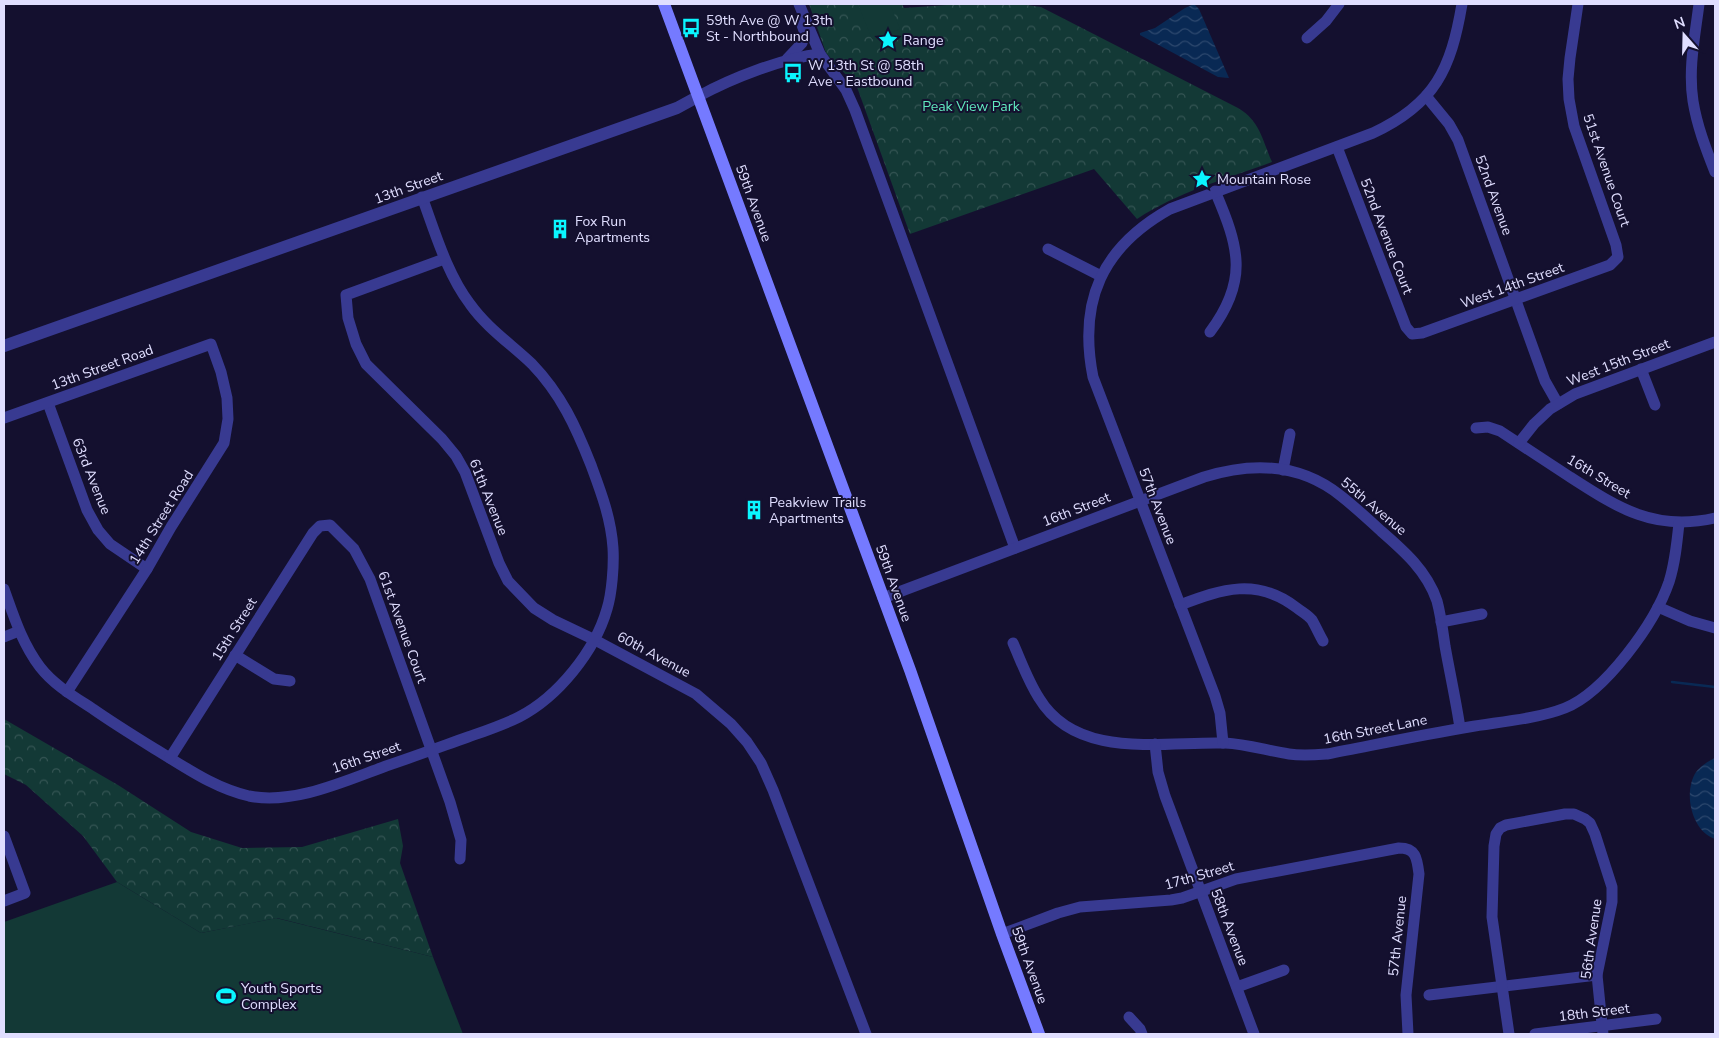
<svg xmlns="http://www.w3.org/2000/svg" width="1719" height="1038" font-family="'Nunito Sans',sans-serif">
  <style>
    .forest { fill: url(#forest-crowns) }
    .pitch { fill: #133936 }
    .water { fill: url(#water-waves) }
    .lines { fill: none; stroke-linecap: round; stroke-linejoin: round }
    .stream { stroke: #092954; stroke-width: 2.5 }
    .minor { stroke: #383a91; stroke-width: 11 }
    .tertiary { stroke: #383a91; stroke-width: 12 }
    .secondary { stroke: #757aff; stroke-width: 12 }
    .labels { text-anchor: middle; stroke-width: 4; stroke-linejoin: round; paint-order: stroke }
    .poi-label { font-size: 14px; fill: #e0deff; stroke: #14102f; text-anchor: start }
    .park-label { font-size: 14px; fill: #60e9be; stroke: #14102f }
    .street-label { font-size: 14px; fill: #e0deff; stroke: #14102f }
  </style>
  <defs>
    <pattern id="forest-crowns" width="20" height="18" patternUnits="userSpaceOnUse" patternTransform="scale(1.25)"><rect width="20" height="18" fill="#133936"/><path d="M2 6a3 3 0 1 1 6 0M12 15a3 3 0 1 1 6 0" fill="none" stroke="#355554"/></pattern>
    <pattern id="water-waves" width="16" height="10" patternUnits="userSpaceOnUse" patternTransform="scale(1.25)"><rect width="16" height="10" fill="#092954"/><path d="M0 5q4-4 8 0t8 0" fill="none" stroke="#2d486e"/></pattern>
  </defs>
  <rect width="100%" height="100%" fill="#14102f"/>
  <!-- forest -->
  <g class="forest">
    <path d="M 809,4 L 902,4 L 904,8 C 949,5 996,0 1041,7 L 1238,108 C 1260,121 1262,139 1272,162 C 1226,179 1178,192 1137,219 L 1094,169 L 910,234 L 857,87 L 826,53 Z"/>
    <path d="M 4,719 L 118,785 L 191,832 L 242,848 L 302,847 L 398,819 L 403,846 L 400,863 L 433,957 L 277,918 L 201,933 L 117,882 L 83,836 L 26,785 L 4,774 Z"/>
  </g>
  <!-- pitch -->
  <g class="pitch">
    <path d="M 858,4 L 890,4 L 900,29 L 872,39 Z"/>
    <path d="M 117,882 L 201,933 L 276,918 L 433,957 L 463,1034 L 4,1034 L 4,922 Z"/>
  </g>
  <!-- water -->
  <g class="water">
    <path d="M 1194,4 L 1199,9 L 1229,78 L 1218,77 L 1140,35 L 1140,33 L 1155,28 L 1185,8 Z"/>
    <path d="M 1715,758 L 1715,839 C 1691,831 1683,792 1696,772 C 1701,766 1708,761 1715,758 Z"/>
  </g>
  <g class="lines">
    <!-- stream -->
    <path class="stream" d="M 1672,682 L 1715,687"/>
    <!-- minor -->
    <g class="minor">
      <path d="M 799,4 L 820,54 L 846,90 L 855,110 L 1015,548"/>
      <path d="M 1699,4 C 1695,36 1688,69 1693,101 C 1697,126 1706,149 1715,172"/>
      <path d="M 1307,38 L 1326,21 L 1339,4"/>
      <path d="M 787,59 L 802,43 L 805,33 L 802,25"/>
      <path d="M 699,96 C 732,78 783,58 820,54"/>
      <path d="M 1426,96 L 1449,124 L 1458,140 L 1545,381 L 1558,404"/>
      <path d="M 1337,147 L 1406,327 L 1412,334 L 1422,333 L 1610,265 L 1618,257 L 1616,245 L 1574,126 L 1569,99 L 1568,79 L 1570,58 L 1578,4"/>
      <path d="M 1048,249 L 1101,276"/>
      <path d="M 444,259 L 346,295 L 348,318 L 356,344 L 366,364 L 442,439 L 456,456 L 465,472 L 499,563 L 508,581 L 534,608 L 553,620 L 595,640 L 696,694 L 731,724 L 747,742 L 761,763 L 773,790 L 866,1034"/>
      <path d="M 1210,332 C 1249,280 1239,247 1215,191"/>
      <path d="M 1641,369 L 1655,405"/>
      <path d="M 48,403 L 87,510 L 98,530 L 110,544 L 147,569"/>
      <path d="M 4,418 L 211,344 L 221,372 L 227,398 L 228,419 L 224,443 L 171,527 L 147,569 L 67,692"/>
      <path d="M 1476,428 L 1488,427 L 1500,431 C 1523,446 1547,462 1570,477 C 1618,508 1655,532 1715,518"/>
      <path d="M 1519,443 L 1534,424 L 1550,409 L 1575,394 L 1715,342"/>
      <path d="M 1283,470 L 1290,434"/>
      <path d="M 4,589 C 14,617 22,643 40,667 C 54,685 73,696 93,709 C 113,723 134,736 155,749 C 185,767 214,788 249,796 C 293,805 345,781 386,766 C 413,757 440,747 468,737 C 485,731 503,725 519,717 C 558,697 595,651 607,609 C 612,593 614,565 613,548 C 611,518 601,492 591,465 C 576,427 561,394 532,364 C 511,344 487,328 470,304 C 447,274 435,232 422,197"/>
      <path d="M 883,598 L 1204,477 C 1252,462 1300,463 1341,496 C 1355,507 1368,519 1381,531 C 1404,551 1427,571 1437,601 C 1441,616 1443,632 1445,646 C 1450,674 1456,701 1460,728"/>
      <path d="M 1180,605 C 1222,589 1257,577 1297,608 C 1302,612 1308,615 1312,620 C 1316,627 1319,634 1323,641"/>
      <path d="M 1658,607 L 1690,621 L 1715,628"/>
      <path d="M 1441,622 L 1482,614"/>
      <path d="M 4,637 L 19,631"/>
      <path d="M 1013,643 C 1021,661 1028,681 1039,698 C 1077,761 1164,741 1225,743 C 1247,744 1268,751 1289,754 C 1302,756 1314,755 1327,754 C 1374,745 1421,735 1469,727 C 1498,722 1537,719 1565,708 C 1605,692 1655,623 1669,582 C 1675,563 1677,543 1679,523"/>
      <path d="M 235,655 L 274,679 L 290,681"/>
      <path d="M 1223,743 L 1220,713 L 1215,696 L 1093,377 C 1078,301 1102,247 1170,209 L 1373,133 C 1435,104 1451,69 1462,4"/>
      <path d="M 1155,744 L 1158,772 L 1165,796 L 1254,1034"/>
      <path d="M 170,758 L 313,533 L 320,526 L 330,525 L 354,549 L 370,579 L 450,802 L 461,840 L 460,859"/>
      <path d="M 4,836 L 25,893 L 4,901"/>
      <path d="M 1002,934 L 1058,913 L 1080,907 L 1171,900 L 1182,898 L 1236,879 L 1399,848 C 1416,848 1417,858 1419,874 L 1406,995 L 1408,1034"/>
      <path d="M 1237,987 L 1284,970"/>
      <path d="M 1429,995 L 1597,975"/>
      <path d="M 1129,1017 L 1140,1029 L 1142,1034"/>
      <path d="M 1509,1034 L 1492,917 L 1494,846 L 1496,834 L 1500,828 L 1506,825 L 1565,814 L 1574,814 L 1585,819 L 1590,823 L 1595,834 L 1612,887 L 1612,902 L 1597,975 L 1603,1034"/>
      <path d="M 1535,1034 L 1656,1019"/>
    </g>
    <!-- tertiary -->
    <path class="tertiary" d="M 4,346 L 677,108 L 699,96"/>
    <!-- secondary -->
    <path class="secondary" d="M 664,4 L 910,670 L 1002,934 L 1039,1034"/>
  </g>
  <!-- icons -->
  <defs>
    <symbol id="bus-bare" viewBox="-9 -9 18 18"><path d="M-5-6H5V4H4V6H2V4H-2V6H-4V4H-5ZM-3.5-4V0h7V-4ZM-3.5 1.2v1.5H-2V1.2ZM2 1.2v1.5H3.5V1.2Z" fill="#0af5ff" stroke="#14102f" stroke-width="2.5" paint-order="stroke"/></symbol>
    <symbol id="sight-bare" viewBox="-9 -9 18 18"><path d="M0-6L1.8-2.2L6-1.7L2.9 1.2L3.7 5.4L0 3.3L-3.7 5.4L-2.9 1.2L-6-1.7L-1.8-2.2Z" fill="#0af5ff" stroke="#14102f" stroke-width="2.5" paint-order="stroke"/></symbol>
    <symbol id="building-bare" viewBox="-9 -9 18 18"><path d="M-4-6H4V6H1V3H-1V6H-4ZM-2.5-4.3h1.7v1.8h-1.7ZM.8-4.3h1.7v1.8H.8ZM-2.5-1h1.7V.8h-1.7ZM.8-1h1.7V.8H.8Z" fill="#0af5ff" stroke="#14102f" stroke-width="2.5" paint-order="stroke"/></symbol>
    <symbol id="stadium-bare" viewBox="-9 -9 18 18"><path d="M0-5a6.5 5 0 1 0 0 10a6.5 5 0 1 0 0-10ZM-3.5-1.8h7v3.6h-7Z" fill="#0af5ff" stroke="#14102f" stroke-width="2.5" paint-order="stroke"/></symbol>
  </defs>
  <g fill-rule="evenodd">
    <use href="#bus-bare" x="677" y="14" width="28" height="28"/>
    <use href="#sight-bare" x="874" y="26" width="28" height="28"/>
    <use href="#bus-bare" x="779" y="59" width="28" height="28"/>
    <use href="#sight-bare" x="1188" y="165" width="28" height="28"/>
    <use href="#building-bare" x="546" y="215" width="28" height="28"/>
    <use href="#building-bare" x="740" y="496" width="28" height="28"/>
    <use href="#stadium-bare" x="212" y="982" width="28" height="28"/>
  </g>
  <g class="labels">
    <!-- poi labels -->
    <g class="poi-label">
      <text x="706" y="25">59th Ave @ W 13th<tspan x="706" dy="16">St - Northbound</tspan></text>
      <text x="903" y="45">Range</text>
      <text x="808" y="70">W 13th St @ 58th<tspan x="808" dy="16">Ave - Eastbound</tspan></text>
      <text x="1217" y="184">Mountain Rose</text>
      <text x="575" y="226">Fox Run<tspan x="575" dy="16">Apartments</tspan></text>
      <text x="769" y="507">Peakview Trails<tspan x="769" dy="16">Apartments</tspan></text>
      <text x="241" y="993">Youth Sports<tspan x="241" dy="16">Complex</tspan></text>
    </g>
    <!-- park labels -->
    <g class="park-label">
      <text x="971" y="111">Peak View Park</text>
    </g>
    <!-- street labels -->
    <g class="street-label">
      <text transform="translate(1607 170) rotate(71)" y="5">51st Avenue Court</text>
      <text transform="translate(408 187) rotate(-20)" y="5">13th Street</text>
      <text transform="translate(1494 195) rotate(70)" y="5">52nd Avenue</text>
      <text transform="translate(754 203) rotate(70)" y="5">59th Avenue</text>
      <text transform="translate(1387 236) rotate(69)" y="5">52nd Avenue Court</text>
      <text transform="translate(1512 285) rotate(-20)" y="5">West 14th Street</text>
      <text transform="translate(1618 362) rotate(-21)" y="5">West 15th Street</text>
      <text transform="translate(102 367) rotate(-20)" y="5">13th Street Road</text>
      <text transform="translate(92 476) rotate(68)" y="5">63rd Avenue</text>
      <text transform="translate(1599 476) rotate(31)" y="5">16th Street</text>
      <text transform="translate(489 497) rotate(68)" y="5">61th Avenue</text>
      <text transform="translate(1158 506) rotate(69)" y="5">57th Avenue</text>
      <text transform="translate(1374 506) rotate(40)" y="5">55th Avenue</text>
      <text transform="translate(1076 509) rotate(-21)" y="5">16th Street</text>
      <text transform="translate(161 517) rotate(-58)" y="5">14th Street Road</text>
      <text transform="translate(894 583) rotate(70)" y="5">59th Avenue</text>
      <text transform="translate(403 627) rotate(70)" y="5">61st Avenue Court</text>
      <text transform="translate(234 629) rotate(-58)" y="5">15th Street</text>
      <text transform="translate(654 654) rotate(28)" y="5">60th Avenue</text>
      <text transform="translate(1375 729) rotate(-11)" y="5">16th Street Lane</text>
      <text transform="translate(366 757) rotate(-19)" y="5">16th Street</text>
      <text transform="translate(1199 875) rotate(-16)" y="5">17th Street</text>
      <text transform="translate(1230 927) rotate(69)" y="5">58th Avenue</text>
      <text transform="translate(1397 936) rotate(-84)" y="5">57th Avenue</text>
      <text transform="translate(1591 939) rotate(-82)" y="5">56th Avenue</text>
      <text transform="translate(1030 965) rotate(70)" y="5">59th Avenue</text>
      <text transform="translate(1594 1012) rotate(-7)" y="5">18th Street</text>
    </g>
  </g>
  <!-- border -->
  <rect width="1719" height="1038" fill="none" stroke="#e0deff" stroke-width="10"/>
  <!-- north arrow -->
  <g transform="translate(1684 35) rotate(340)" stroke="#14102f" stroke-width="4" paint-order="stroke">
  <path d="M0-4L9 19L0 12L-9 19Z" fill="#e0deff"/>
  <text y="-8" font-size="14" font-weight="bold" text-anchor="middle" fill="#e0deff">N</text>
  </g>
</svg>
